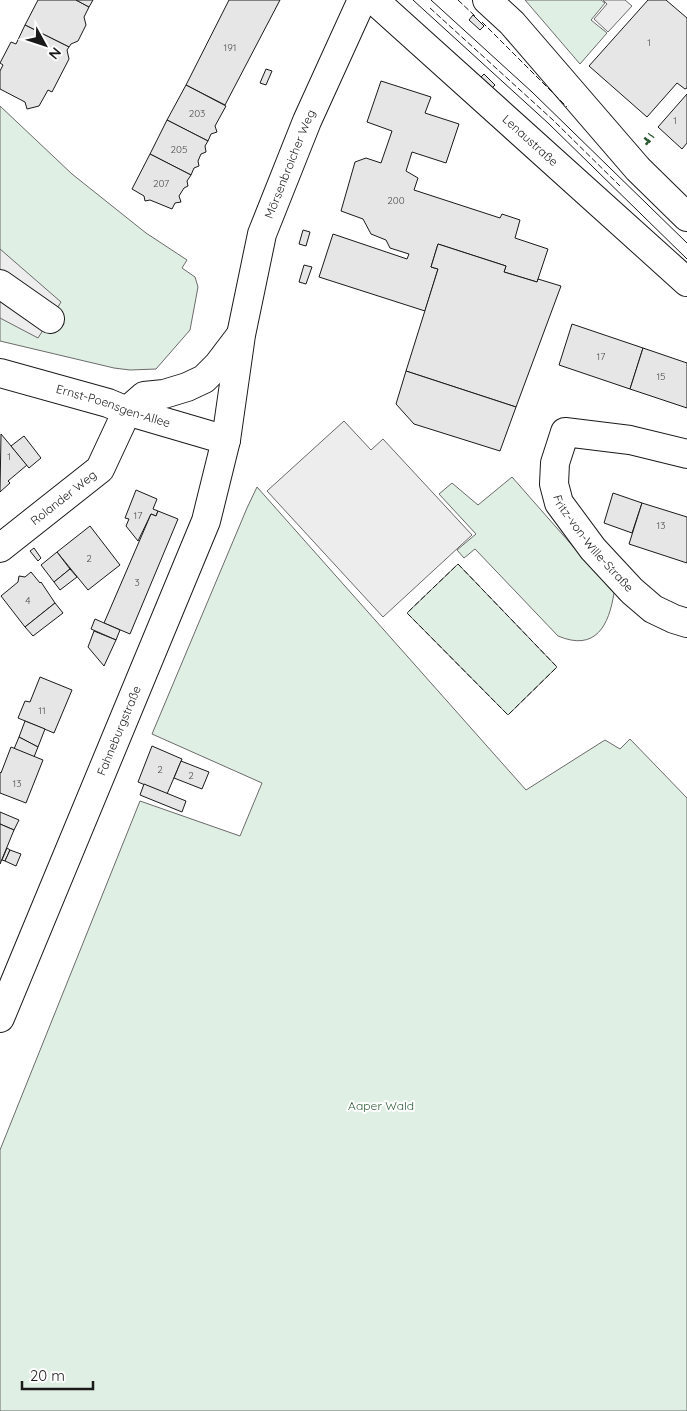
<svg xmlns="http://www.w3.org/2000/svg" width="687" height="1411" font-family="Quicksand,sans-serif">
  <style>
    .green { fill: #e0efe3; stroke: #6a6a6a }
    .parking { fill: #ededed; stroke: #6a6a6a }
    .building { fill: #e6e6e6; stroke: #1a1a1a }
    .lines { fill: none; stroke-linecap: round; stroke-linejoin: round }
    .minor-casing { stroke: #1a1a1a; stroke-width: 30 }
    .major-casing { stroke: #1a1a1a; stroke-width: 30 }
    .minor { stroke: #fff; stroke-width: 28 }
    .major { stroke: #fff; stroke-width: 28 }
    .tram { stroke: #1a1a1a; stroke-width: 1 }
    .hedge { stroke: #2b5a34; stroke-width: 4; stroke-dasharray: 2.5 4; stroke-linecap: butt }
    .fence { stroke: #1a1a1a; stroke-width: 1; stroke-dasharray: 6 2.5; stroke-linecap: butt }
    .labels { text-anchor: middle; stroke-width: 4; stroke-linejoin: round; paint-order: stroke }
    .number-label { font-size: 10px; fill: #4d4d4d }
    .street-label { font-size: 12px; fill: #1a1a1a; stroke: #fff }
    .park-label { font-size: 12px; fill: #2b5a34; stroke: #fff }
  </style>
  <rect width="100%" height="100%" fill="#fff"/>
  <!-- green -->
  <g class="green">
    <path d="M 525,0 L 601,0 L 605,3 L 591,20 L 607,33 L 580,64 Z"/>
    <path d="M 0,106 L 72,174 L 146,233 L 187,260 L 182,268 L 195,277 L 198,287 L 190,330 L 156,369 L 130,370 L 114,368 L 0,341 Z"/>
    <path d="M 512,477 L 614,593 C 609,625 596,652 558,636 L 475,549 L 464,558 L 457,550 L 476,534 L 439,494 L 452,483 L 478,505 Z"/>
    <path d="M 257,487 L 526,790 L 605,740 L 620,749 L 630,739 L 687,798 L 687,1411 L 0,1411 L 0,1150 L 140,801 L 240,836 L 262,783 L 152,734 L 247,508 Z"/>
    <path d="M 458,564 L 557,667 L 508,715 L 407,613 Z"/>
  </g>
  <!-- parking -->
  <g class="parking">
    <path d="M 603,0 L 625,0 L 632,6 L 608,32 L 594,19 L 607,4 Z"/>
    <path d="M 0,249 L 61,302 L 38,338 L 0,318 Z"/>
    <path d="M 344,421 L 371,450 L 383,439 L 472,535 L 383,617 L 267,491 Z"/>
  </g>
  <!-- building -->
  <g class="building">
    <path d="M 38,0 L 76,0 L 89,7 L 84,17 L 86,25 L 78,41 L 71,44 L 69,47 L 25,25 Z"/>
    <path d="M 76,0 L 93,0 L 89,7 Z"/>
    <path d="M 229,0 L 280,0 L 225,105 L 186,85 Z"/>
    <path d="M 648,0 L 666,0 L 687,18 L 687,88 L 685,89 L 677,83 L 647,117 L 589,66 Z"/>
    <path d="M 473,15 L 484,26 L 480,30 L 469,20 Z"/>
    <path d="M 25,25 L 69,47 L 67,50 L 69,59 L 52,92 L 48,90 L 39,106 L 27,109 L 25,102 L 0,89 L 0,71 L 3,65 L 0,63 L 11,42 L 16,44 Z"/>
    <path d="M 266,69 L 272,71 L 266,85 L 260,83 Z"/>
    <path d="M 484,74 L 495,85 L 491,89 L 480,78 Z"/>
    <path d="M 381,81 L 431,97 L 425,113 L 459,124 L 446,163 L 412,152 L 406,171 L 418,178 L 414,190 L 500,218 L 502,214 L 520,220 L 515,238 L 548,249 L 537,282 L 504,272 L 506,266 L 438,244 L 431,267 L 438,269 L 425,311 L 319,277 L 333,234 L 407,259 L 409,254 L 390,248 L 386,240 L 371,234 L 363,219 L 341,211 L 355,162 L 366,158 L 381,163 L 392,131 L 367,122 Z"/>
    <path d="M 186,85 L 226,106 L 215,126 L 217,132 L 211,134 L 208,141 L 167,120 Z"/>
    <path d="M 687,94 L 687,143 L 682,149 L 658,127 Z"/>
    <path d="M 167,120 L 208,141 L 205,146 L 206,152 L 201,154 L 198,161 L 199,166 L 194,168 L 191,175 L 150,154 Z"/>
    <path d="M 150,154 L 191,175 L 187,181 L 188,186 L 184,188 L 179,196 L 181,202 L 175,203 L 172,209 L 150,200 L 145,201 L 144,196 L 132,189 Z"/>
    <path d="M 303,230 L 310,232 L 306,246 L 299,244 Z"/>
    <path d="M 438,244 L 506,266 L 504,272 L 537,282 L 538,279 L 561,286 L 516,407 L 406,371 L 438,269 L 431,267 Z"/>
    <path d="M 304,265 L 312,267 L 306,284 L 299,282 Z"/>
    <path d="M 572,324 L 643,348 L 630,389 L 559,365 Z"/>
    <path d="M 643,348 L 687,363 L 687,408 L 630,389 Z"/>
    <path d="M 406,371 L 516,407 L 500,451 L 414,424 L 396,404 Z"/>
    <path d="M 1,434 L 27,465 L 8,481 L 10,483 L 0,492 Z"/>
    <path d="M 24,436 L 41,458 L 29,468 L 11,446 Z"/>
    <path d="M 136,490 L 157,499 L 153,509 L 158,511 L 156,516 L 151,514 L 138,541 L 126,526 L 129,519 L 125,518 Z"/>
    <path d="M 613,493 L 642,503 L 632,533 L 604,523 Z"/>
    <path d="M 642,503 L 687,517 L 687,563 L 629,544 Z"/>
    <path d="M 158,511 L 178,519 L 130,634 L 104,623 L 151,514 L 156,516 Z"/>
    <path d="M 90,526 L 120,565 L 88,590 L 57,552 Z"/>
    <path d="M 34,548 L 41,558 L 38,561 L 30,551 Z"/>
    <path d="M 57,552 L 70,569 L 54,582 L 41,565 Z"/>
    <path d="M 70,569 L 77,577 L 60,590 L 54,582 Z"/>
    <path d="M 31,572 L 40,583 L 41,582 L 55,603 L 25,627 L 1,596 L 18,582 L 19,576 L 25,577 Z"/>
    <path d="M 55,603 L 63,613 L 33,636 L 25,627 Z"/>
    <path d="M 95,619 L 120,630 L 116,640 L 91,629 Z"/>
    <path d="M 94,631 L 116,640 L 104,666 L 88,647 Z"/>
    <path d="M 40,677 L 72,690 L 54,733 L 18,718 L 25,701 L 30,702 Z"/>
    <path d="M 25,721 L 45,729 L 38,747 L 19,737 Z"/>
    <path d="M 19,737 L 38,747 L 34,757 L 14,749 Z"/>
    <path d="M 152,746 L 182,759 L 167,794 L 138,782 Z"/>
    <path d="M 11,747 L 43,760 L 26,803 L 0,793 L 0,772 L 1,773 Z"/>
    <path d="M 181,761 L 209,772 L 202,789 L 174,778 Z"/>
    <path d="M 144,784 L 186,801 L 182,812 L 140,795 Z"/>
    <path d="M 0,812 L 19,820 L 14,830 L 0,824 Z"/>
    <path d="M 0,824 L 14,830 L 0,864 Z"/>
    <path d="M 7,848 L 10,850 L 5,861 L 2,860 Z"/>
    <path d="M 10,850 L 21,854 L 16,866 L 5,861 Z"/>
  </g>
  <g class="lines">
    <defs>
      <g id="minor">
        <path d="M 0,284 L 50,319"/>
        <path id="s1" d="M 0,373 L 108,403 L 127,411 L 226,440"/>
        <path id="s2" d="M 687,454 L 630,440 L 565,432 L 555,463 L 554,484 L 559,503 L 593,549 L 632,591 L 653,609 L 674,619 L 687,623"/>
        <path id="s3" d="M 0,548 L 100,469 L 127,411 L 144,396 L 164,394 L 187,387 L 204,379 L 218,365 L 240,336"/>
        <path id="s4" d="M 0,1018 L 206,521 L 226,440 L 241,335 L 262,234 L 307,121 L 362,0"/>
      </g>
      <g id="major">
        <path id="s5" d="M 374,0 L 687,282"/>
        <path d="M 487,0 L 512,23 L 638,169 L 687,217"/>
      </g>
    </defs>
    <!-- minor casing -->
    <use href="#minor" class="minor-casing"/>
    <!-- major casing -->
    <use href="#major" class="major-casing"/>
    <!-- minor -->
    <use href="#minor" class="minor"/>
    <!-- major -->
    <use href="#major" class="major"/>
    <!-- tram -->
    <g class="tram">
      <path d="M 413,0 L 548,123 L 687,259"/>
      <path d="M 431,0 L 532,92 L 687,243"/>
    </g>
    <!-- hedge -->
    <g class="hedge">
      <path d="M 648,142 L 653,136"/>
      <path d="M 648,144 L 644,141 L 650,134"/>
    </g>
    <!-- fence -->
    <g class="fence">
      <path d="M 458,0 L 475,16"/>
      <path d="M 430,8 L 553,120 L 620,186"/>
      <path d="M 482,22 L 567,107"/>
      <path d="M 458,564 L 557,667 L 508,715 L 407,613 Z"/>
    </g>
  </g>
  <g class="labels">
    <!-- number labels -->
    <g class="number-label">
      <text x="649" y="46">1</text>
      <text x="230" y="51">191</text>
      <text x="197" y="117">203</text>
      <text x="675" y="124">1</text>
      <text x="179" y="153">205</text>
      <text x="161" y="187">207</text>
      <text x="396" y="204">200</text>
      <text x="601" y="360">17</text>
      <text x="661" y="380">15</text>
      <text x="9" y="460">1</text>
      <text x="138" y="519">17</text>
      <text x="661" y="529">13</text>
      <text x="89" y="562">2</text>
      <text x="137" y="586">3</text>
      <text x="28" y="604">4</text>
      <text x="42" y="714">11</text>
      <text x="160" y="773">2</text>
      <text x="191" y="779">2</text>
      <text x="17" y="787">13</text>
    </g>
    <!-- street labels -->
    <g class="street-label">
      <text dy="4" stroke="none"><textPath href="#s5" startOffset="210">Lenaustraße</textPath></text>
      <text dy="4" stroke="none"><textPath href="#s4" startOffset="906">Mörsenbroicher Weg</textPath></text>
      <text dy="4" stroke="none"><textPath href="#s1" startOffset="118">Ernst-Poensgen-Allee</textPath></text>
      <text dy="4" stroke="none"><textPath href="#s3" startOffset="81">Rolander Weg</textPath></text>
      <text dy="4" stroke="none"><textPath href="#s2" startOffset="250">Fritz-von-Wille-Straße</textPath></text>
      <text dy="4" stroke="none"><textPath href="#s4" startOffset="311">Fahneburgstraße</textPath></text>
    </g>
    <!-- park labels -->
    <g class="park-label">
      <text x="381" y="1110">Aaper Wald</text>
    </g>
  </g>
  <!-- north arrow -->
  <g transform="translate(45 45) rotate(130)" stroke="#ffffff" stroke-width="4" paint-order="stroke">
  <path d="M0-4L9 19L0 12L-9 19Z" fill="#1a1a1a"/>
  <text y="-8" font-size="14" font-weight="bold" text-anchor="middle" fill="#1a1a1a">N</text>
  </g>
  <!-- scale -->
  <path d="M22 1381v8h71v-8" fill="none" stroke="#1a1a1a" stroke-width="2.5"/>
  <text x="30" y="1381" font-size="15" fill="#1a1a1a" stroke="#ffffff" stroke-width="4" paint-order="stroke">20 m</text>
</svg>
